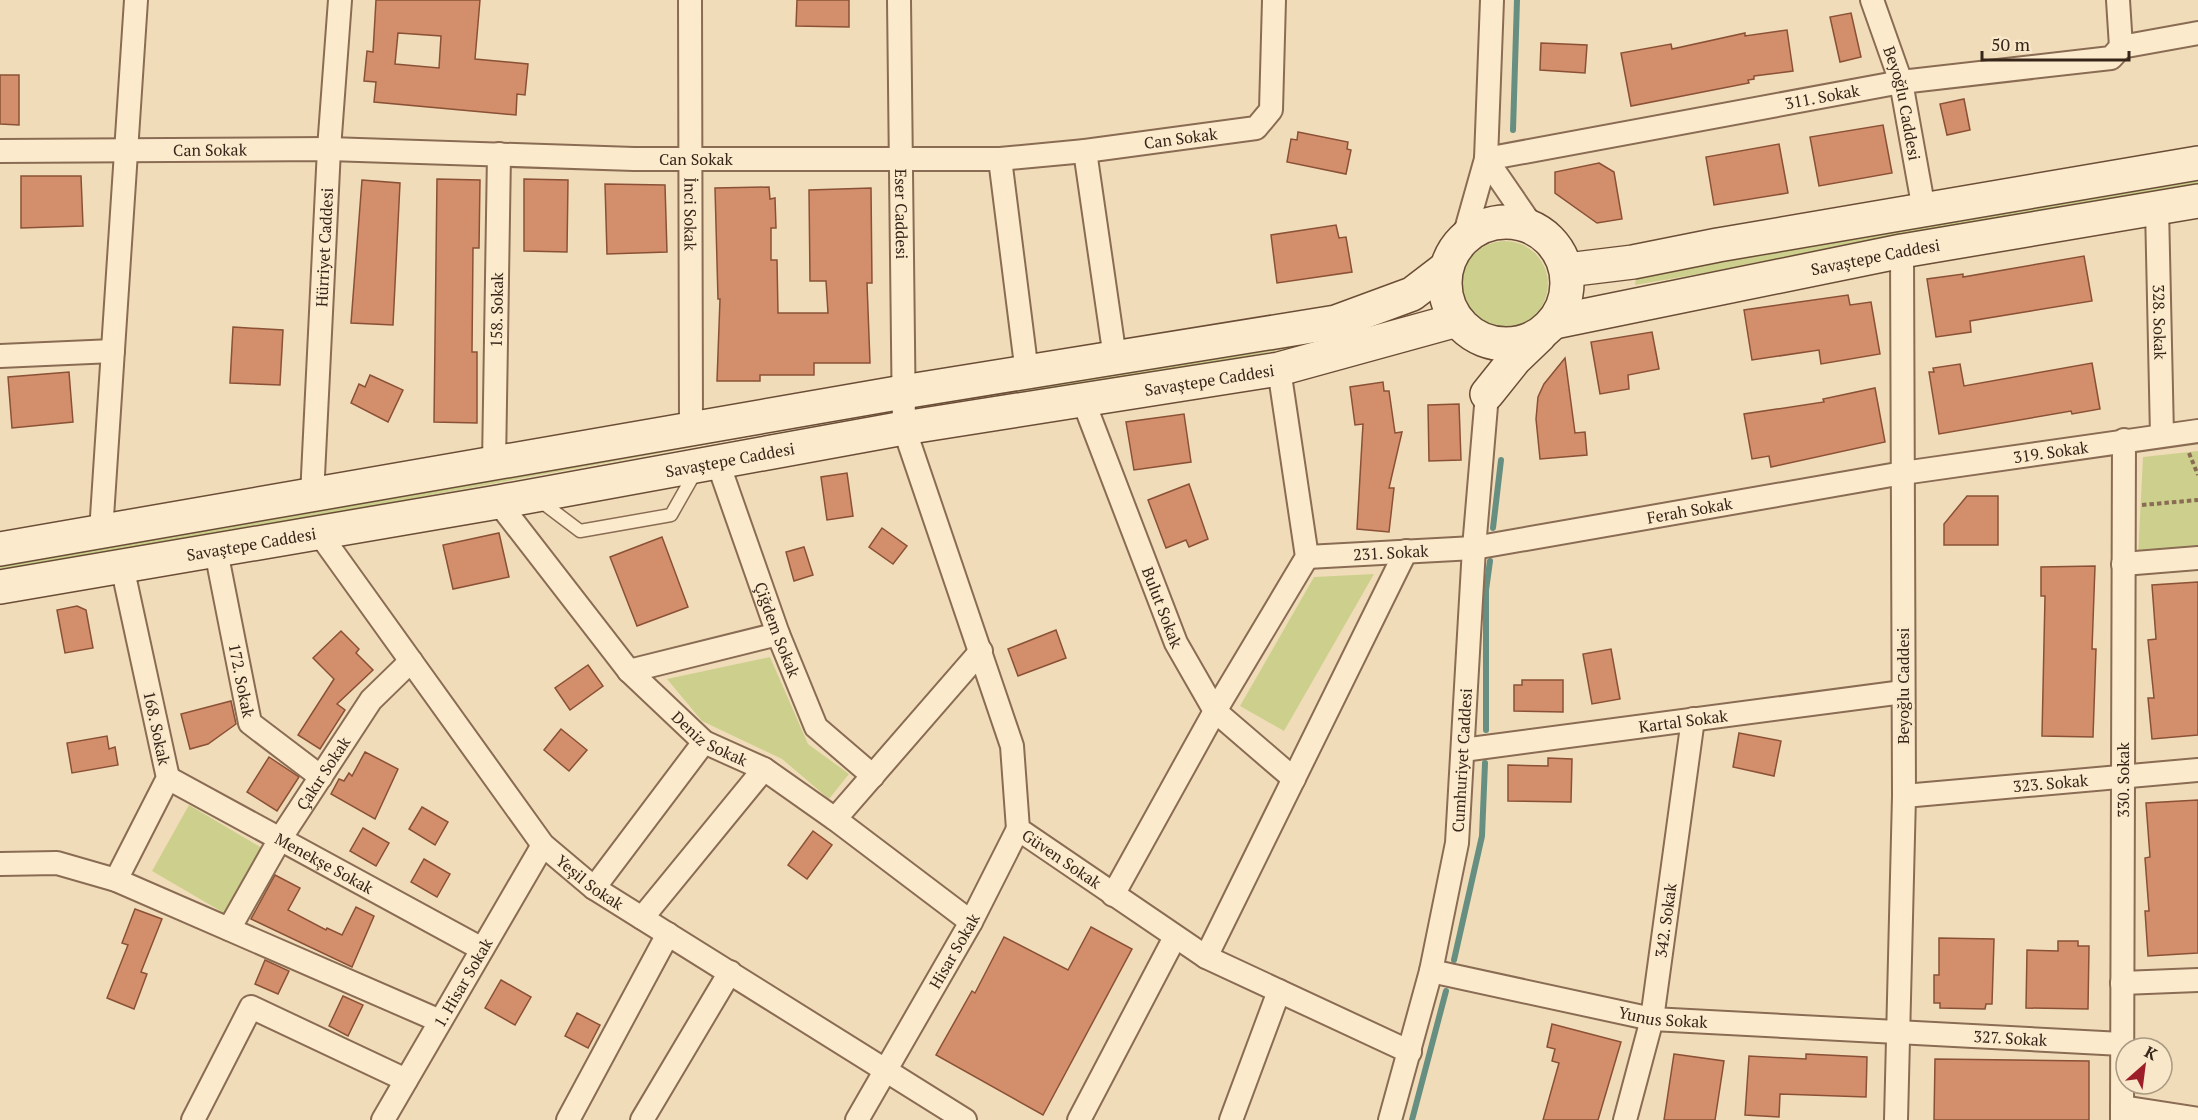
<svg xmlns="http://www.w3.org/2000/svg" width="2198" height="1120" font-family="'PT Serif',serif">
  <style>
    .green { fill: #cdd08d }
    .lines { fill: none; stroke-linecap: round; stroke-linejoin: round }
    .stream { stroke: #668f82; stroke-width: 6 }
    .building { fill: #d38f6b; stroke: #8a5136; stroke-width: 1.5; fill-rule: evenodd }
    .service-casing { stroke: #896c53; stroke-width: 15 }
    .minor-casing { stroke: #896c53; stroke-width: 26 }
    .secondary-casing { stroke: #6a4d36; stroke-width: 36 }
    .path { stroke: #896c53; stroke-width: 4; stroke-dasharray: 4.5 3; stroke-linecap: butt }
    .service { stroke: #fceacd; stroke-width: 12 }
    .minor { stroke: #fceacd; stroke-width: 22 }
    .secondary { stroke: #fceacd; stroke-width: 33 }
    .labels { text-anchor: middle; stroke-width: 5; stroke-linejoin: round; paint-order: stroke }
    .street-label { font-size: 16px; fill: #362519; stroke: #f8e7c9 }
  </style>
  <rect width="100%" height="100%" fill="#f1dcb9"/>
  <!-- green -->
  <g class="green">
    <path d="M 2198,179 L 2198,188 L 1635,285 L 1636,277 L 1725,258 Z"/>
    <circle cx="1505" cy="284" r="43"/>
    <path d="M 1367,325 L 1306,345 L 1189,367 L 1029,392 L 949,398 Z"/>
    <path d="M 878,411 L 878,413 L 0,574 L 0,563 Z"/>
    <path d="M 2198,451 L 2198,553 L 2138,558 L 2143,457 Z"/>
    <path d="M 1374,574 L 1284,731 L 1240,706 L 1314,577 Z"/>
    <path d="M 770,657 L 808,744 L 849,774 L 829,799 L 782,759 L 702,721 L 667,679 Z"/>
    <path d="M 189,805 L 262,848 L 224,913 L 152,871 Z"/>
  </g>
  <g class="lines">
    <!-- stream -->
    <g class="stream">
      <path d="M 1513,130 L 1517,0"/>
      <path d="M 1493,528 L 1501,460"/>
      <path d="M 1486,730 L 1486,590 L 1490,561"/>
      <path d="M 1454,960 L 1482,836 L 1485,763"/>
      <path d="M 1412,1120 L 1446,991"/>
    </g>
  </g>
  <!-- building -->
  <g class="building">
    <path d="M 376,0 L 480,0 L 475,59 L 528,64 L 525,95 L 517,94 L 516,115 L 374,102 L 376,82 L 364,81 L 367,51 L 373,52 ZM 398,33 L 441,36 L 439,68 L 395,64 Z"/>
    <path d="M 797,0 L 849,0 L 849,27 L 796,26 Z"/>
    <path d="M 1851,13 L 1861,57 L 1840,62 L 1830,17 Z"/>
    <path d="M 1787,30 L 1793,71 L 1754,76 L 1754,79 L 1748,80 L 1749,83 L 1631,106 L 1621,53 L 1671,44 L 1672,49 L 1745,33 L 1745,36 Z"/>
    <path d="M 1541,43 L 1587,45 L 1585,73 L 1540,70 Z"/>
    <path d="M 0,75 L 19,75 L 19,125 L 0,124 Z"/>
    <path d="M 1964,99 L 1970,130 L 1947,135 L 1940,104 Z"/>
    <path d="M 1883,125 L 1892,173 L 1819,186 L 1810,137 Z"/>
    <path d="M 1298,132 L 1348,142 L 1347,149 L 1351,150 L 1346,174 L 1287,162 L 1291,139 L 1297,140 Z"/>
    <path d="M 1779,144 L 1788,193 L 1714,205 L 1706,157 Z"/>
    <path d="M 1599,163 L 1614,172 L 1622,219 L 1597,223 L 1555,193 L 1555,172 Z"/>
    <path d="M 21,176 L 81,176 L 83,226 L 21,228 Z"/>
    <path d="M 437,179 L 480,180 L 479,248 L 473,248 L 472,352 L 477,352 L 477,423 L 434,422 Z"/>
    <path d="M 524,179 L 568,180 L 567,252 L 524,251 Z"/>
    <path d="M 362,180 L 400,183 L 393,325 L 351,323 Z"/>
    <path d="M 605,184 L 665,185 L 667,252 L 607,254 Z"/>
    <path d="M 769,187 L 770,199 L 775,198 L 776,228 L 771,228 L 771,260 L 777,260 L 778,313 L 828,313 L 826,281 L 810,281 L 809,190 L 871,188 L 872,283 L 867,283 L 870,363 L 814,363 L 814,375 L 760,375 L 760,381 L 717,381 L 720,299 L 718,299 L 715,188 Z"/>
    <path d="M 1336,225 L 1339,238 L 1346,237 L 1352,272 L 1277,283 L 1271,235 Z"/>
    <path d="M 2084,256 L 2092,301 L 1970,321 L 1971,332 L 1936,337 L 1927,279 L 1963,274 L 1963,277 Z"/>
    <path d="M 1848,295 L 1850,305 L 1871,302 L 1880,354 L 1821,364 L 1819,350 L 1752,360 L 1744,310 Z"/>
    <path d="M 233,327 L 283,330 L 280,385 L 230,383 Z"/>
    <path d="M 1652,332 L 1659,369 L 1628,375 L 1629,389 L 1600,394 L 1591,342 Z"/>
    <path d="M 1565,358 L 1575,433 L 1585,432 L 1587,455 L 1540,459 L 1536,419 L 1538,397 L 1544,384 Z"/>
    <path d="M 2092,363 L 2100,409 L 2072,414 L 2071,411 L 1939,434 L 1929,372 L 1934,372 L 1933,368 L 1960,364 L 1964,386 Z"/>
    <path d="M 69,372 L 73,422 L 12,428 L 8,377 Z"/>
    <path d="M 370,375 L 403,390 L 388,422 L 351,403 L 359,384 L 365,387 Z"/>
    <path d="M 1383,382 L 1384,391 L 1389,391 L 1395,433 L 1402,432 L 1389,488 L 1394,488 L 1389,532 L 1357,529 L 1363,424 L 1355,425 L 1350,387 Z"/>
    <path d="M 1875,388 L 1885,442 L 1771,467 L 1769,456 L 1752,459 L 1744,414 L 1824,402 L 1823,399 Z"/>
    <path d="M 1459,404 L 1461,460 L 1429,461 L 1428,405 Z"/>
    <path d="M 1184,414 L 1191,462 L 1134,470 L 1126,422 Z"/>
    <path d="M 847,473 L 853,516 L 827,520 L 821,477 Z"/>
    <path d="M 1189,484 L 1208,539 L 1189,547 L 1186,540 L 1166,548 L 1148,500 Z"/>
    <path d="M 1967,496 L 1998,496 L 1998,545 L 1944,545 L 1944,524 Z"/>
    <path d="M 882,528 L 907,546 L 893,564 L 869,547 Z"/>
    <path d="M 499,533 L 509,577 L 453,589 L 443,545 Z"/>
    <path d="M 662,537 L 688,607 L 637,626 L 610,557 Z"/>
    <path d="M 804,547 L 813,575 L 794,581 L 786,552 Z"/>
    <path d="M 2095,566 L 2092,649 L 2096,649 L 2093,737 L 2042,736 L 2045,596 L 2041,596 L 2041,567 Z"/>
    <path d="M 2198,582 L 2198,735 L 2152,739 L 2148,698 L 2154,698 L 2148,640 L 2156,639 L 2152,585 Z"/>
    <path d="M 77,606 L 86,610 L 93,648 L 65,653 L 57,610 Z"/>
    <path d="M 1056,630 L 1066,658 L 1018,676 L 1008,649 Z"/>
    <path d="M 341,631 L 359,649 L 356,653 L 373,670 L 337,704 L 345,710 L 320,749 L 298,735 L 334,679 L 313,658 Z"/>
    <path d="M 1611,649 L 1620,699 L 1592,704 L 1583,654 Z"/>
    <path d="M 588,665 L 603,686 L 570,710 L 555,688 Z"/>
    <path d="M 1522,680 L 1563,680 L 1563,712 L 1514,711 L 1514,685 L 1522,685 Z"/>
    <path d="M 231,701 L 236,724 L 208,744 L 190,749 L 181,714 Z"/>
    <path d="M 561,729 L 587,750 L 569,771 L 544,750 Z"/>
    <path d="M 1739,733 L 1781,741 L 1774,776 L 1733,767 Z"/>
    <path d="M 107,736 L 109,749 L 115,747 L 118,765 L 72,773 L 67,743 Z"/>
    <path d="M 365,752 L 398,769 L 375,819 L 331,794 L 339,779 L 344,781 L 349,773 L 352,776 Z"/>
    <path d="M 269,757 L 299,777 L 277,811 L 247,792 Z"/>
    <path d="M 1548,758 L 1572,759 L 1571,802 L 1508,801 L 1508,765 L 1548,766 Z"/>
    <path d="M 2198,800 L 2198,953 L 2148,956 L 2145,911 L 2149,911 L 2145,858 L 2150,857 L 2146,803 Z"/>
    <path d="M 422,807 L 448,822 L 435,845 L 409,829 Z"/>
    <path d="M 363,828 L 389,843 L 376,866 L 350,851 Z"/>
    <path d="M 813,831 L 832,845 L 807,879 L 788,865 Z"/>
    <path d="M 424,859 L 450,874 L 437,897 L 411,882 Z"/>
    <path d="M 275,875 L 300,888 L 288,910 L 326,930 L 327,928 L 342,935 L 356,907 L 374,916 L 352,967 L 251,919 Z"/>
    <path d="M 135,909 L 162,919 L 141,972 L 147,974 L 134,1009 L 107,998 L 128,945 L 122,943 Z"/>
    <path d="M 1091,927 L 1132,949 L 1043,1115 L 936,1055 L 972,991 L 975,993 L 1004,937 L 1068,970 Z"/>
    <path d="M 1939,938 L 1994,939 L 1992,1004 L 1986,1004 L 1985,1009 L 1940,1008 L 1940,1003 L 1934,1003 L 1934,975 L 1939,975 Z"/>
    <path d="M 2058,941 L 2078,941 L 2078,946 L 2089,946 L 2088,1009 L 2026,1008 L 2027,950 L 2058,951 Z"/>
    <path d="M 265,960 L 289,971 L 278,994 L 255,984 Z"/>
    <path d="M 501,980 L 531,997 L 515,1025 L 485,1008 Z"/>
    <path d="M 343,996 L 363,1005 L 348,1036 L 329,1026 Z"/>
    <path d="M 577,1013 L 600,1025 L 588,1048 L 565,1036 Z"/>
    <path d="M 1552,1024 L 1621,1042 L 1598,1120 L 1543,1120 L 1559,1063 L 1552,1061 L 1555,1049 L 1547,1047 Z"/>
    <path d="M 1674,1054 L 1724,1061 L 1715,1120 L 1664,1120 Z"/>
    <path d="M 1806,1054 L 1867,1057 L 1866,1097 L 1780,1094 L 1779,1117 L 1745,1115 L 1749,1056 L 1806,1059 Z"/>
    <path d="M 1935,1059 L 2089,1061 L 2089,1120 L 1934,1120 Z"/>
  </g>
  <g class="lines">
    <defs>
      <path id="service" d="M 539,500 L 580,531 L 671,515 L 696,471"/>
      <g id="minor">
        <path id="s1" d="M 690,0 L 691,429"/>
        <path id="s2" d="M 899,0 L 904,428 L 1012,746 L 1018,829 L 1206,957 L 1410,1052"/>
        <path id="s3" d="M 1872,0 L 1901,82 L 1924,210"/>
        <path d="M 2118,0 L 2121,47"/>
        <path d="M 2121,47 L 2198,33"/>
        <path id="s4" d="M 0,151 L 329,149 L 634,159 L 1000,159 L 1085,151 L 1256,128 L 1271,110 L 1274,0"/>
        <path d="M 1085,151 L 1115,358"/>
        <path d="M 1000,159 L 1027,373"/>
        <path id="s5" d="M 1486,159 L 1901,82 L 2111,58 L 2121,47"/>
        <path d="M 1486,159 L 1532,226"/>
        <path id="s6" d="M 2157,208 L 2162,435"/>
        <path d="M 1464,237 L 1486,159 L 1492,0"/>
        <path d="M 0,356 L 113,351"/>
        <path id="s7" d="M 1083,400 L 1176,643 L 1215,711 L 1294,779"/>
        <path id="s8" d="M 717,460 L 778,634 L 816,727 L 873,776"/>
        <path id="s9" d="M 494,464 L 499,154"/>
        <path id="s10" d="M 312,496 L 329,149 L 340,0"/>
        <path id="s11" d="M 498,502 L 629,671 L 704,742 L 764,769 L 835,819 L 971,922"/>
        <path d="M 101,532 L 136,0"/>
        <path id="s12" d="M 319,533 L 543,845 L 594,888 L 965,1120"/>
        <path id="s13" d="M 216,551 L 250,723 L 321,777"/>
        <path id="s14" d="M 1307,557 L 1474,548 L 1903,473 L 2198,431"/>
        <path d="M 2123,564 L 2198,558"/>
        <path d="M 629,671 L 778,634"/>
        <path id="s15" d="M 1463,750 L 1903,692"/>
        <path id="s16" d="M 168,778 L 482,949"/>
        <path id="s17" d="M 1904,796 L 2198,770"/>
        <path d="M 835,819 L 981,651"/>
        <path d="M 0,864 L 57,863 L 116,880 L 440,1021"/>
        <path d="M 116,880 L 168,778 L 122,566"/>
        <path d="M 594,888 L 704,742"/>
        <path d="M 1113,895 L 1215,711 L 1307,557 L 1279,369"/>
        <path d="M 642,918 L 764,769"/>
        <path id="s18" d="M 229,929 L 280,839 L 371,700 L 411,661"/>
        <path d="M 1206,957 L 1406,551"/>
        <path id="s19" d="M 1431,971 L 1652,1019 L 2122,1044"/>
        <path d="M 2122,983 L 2198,980"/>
        <path d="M 2122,1107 L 2198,1119"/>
        <path d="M 193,1120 L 251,1007 L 406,1080"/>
        <path id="s20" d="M 383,1120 L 543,845"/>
        <path d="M 568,1120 L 668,934"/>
        <path d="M 642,1120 L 730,972"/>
        <path id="s21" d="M 857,1120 L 971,922 L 1018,829"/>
        <path d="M 1079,1120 L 1175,937"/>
        <path d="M 1231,1120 L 1279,991"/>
        <path id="s22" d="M 1390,1120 L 1431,971 L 1457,843 L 1474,548 L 1487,394"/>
        <path id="s23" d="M 1625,1120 L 1652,1019 L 1693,719"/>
        <path d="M 1896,1120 L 1904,796 L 1902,251"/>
        <path id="s24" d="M 2122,1120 L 2124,440"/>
      </g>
      <g id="secondary">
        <circle cx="1506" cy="283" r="61"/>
        <path d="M 1567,270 L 1633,262 L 1718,245 L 2198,163"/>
        <path id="s25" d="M 1554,322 L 1902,251 L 2198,201"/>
        <path d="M 1487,394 L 1515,359 L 1540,335"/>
        <path d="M 0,549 L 903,392 L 1336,322 L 1412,294 L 1446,268"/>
        <path id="s26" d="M 0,587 L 498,502 L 904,428 L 1279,369 L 1457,320"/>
      </g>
    </defs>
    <!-- service casing -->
    <use href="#service" class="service-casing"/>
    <!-- minor casing -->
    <use href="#minor" class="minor-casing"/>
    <!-- secondary casing -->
    <use href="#secondary" class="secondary-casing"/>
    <!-- path -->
    <g class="path">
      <path d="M 2189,453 L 2198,475"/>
      <path d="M 2142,505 L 2198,500"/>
    </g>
    <!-- service -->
    <use href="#service" class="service"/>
    <!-- minor -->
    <use href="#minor" class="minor"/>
    <!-- secondary -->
    <use href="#secondary" class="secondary"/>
  </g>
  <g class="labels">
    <!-- street labels -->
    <g class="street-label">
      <text dy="6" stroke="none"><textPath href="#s5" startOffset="342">311. Sokak</textPath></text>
      <text dy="6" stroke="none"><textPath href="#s3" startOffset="108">Beyoğlu Caddesi</textPath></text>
      <text dy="6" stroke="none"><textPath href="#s4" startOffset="1182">Can Sokak</textPath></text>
      <text dy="6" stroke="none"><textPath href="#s4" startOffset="210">Can Sokak</textPath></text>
      <text dy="6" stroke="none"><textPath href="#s4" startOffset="696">Can Sokak</textPath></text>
      <text dy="6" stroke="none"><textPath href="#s2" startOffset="214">Eser Caddesi</textPath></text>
      <text dy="6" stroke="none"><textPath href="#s1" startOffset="214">İnci Sokak</textPath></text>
      <text dy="6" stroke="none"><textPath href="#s10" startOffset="249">Hürriyet Caddesi</textPath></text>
      <text dy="6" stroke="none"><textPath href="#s25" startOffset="328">Savaştepe Caddesi</textPath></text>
      <text dy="6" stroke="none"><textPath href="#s9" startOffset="154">158. Sokak</textPath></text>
      <text dy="6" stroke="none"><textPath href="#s6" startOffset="114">328. Sokak</textPath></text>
      <text dy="6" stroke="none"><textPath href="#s26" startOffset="1227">Savaştepe Caddesi</textPath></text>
      <text dy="6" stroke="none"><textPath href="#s14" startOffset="752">319. Sokak</textPath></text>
      <text dy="6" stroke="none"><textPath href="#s26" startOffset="741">Savaştepe Caddesi</textPath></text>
      <text dy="6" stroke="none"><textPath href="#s14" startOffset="386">Ferah Sokak</textPath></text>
      <text dy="6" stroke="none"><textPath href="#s26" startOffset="255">Savaştepe Caddesi</textPath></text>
      <text dy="6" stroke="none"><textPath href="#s14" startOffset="84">231. Sokak</textPath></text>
      <text dy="6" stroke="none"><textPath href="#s7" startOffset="222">Bulut Sokak</textPath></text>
      <text dy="6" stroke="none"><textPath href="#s8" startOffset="180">Çiğdem Sokak</textPath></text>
      <text dy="6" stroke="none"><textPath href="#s13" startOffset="132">172. Sokak</textPath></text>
      <text transform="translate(1903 686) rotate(-90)" y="6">Beyoğlu Caddesi</text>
      <text dy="6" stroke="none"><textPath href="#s15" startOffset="222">Kartal Sokak</textPath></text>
      <text transform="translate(157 728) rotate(78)" y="6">168. Sokak</text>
      <text dy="6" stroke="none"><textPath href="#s11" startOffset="320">Deniz Sokak</textPath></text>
      <text dy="6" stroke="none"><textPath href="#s22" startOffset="368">Cumhuriyet Caddesi</textPath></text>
      <text dy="6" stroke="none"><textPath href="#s18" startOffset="182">Çakır Sokak</textPath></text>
      <text dy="6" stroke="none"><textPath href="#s24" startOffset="340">330. Sokak</textPath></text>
      <text dy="6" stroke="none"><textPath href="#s17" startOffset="147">323. Sokak</textPath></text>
      <text dy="6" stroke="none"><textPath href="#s2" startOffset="900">Güven Sokak</textPath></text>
      <text dy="6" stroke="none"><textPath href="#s16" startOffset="178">Menekşe Sokak</textPath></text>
      <text dy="6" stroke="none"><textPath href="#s12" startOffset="444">Yeşil Sokak</textPath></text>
      <text dy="6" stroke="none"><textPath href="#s23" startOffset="204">342. Sokak</textPath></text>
      <text dy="6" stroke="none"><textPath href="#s21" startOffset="195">Hisar Sokak</textPath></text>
      <text dy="6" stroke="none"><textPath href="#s20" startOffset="159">1. Hisar Sokak</textPath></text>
      <text dy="6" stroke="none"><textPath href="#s19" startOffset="237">Yunus Sokak</textPath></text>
      <text dy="6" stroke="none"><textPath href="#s19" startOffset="585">327. Sokak</textPath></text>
    </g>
  </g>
  <!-- north arrow -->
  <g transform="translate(2144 1066) rotate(28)"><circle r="28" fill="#f8e7c9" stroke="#aa9983" stroke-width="1.5"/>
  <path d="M0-4.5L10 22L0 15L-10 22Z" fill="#9d1e28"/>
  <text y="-9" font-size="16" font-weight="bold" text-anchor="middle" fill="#362519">K</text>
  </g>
  <!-- scale -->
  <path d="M1982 51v9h147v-9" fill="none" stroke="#362519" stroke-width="3"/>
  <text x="1991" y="51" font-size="18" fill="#362519" stroke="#f8e7c9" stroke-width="4.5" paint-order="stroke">50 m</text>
</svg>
